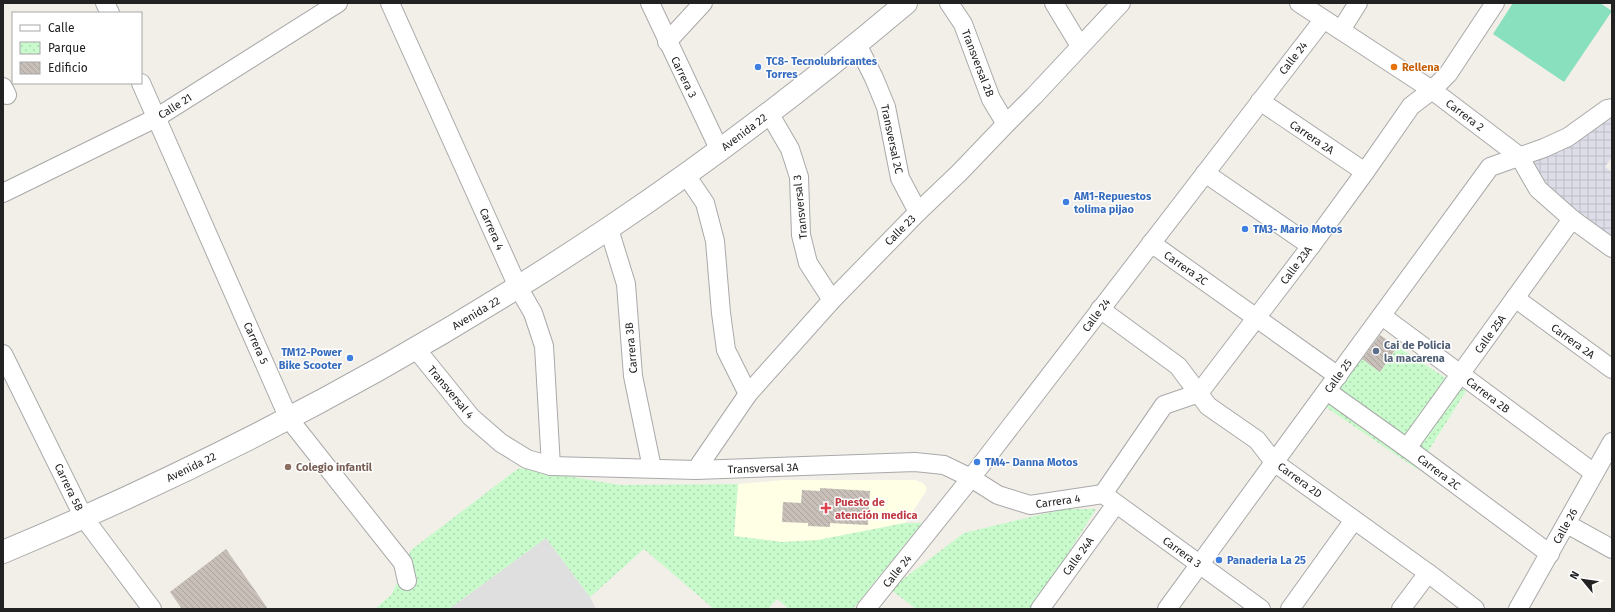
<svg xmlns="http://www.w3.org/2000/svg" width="1615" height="612" font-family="'Fira Sans',sans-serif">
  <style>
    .residential { fill: #e0dfdf }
    .education { fill: #ffffe5 }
    .park { fill: url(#park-dots) }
    .pitch { fill: #88e0be }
    .plaza { fill: url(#plaza-grid) }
    .building { fill: url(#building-back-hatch) }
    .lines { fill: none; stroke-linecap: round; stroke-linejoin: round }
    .minor-casing { stroke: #a9a9a9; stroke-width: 20 }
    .tertiary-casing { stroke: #a9a9a9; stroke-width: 24 }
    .minor { stroke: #fff; stroke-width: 18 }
    .tertiary { stroke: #fff; stroke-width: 22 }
    .shop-dot { fill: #3f7fe0; stroke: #fff; stroke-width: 1.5 }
    .food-dot { fill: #e8710a; stroke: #fff; stroke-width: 1.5 }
    .service-dot { fill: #5c6f8a; stroke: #fff; stroke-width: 1.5 }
    .education-dot { fill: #8d6e63; stroke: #fff; stroke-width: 1.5 }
    .health-dot { fill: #e0444e; stroke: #fff; stroke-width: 1.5 }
    .labels { text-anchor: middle; stroke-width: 3; stroke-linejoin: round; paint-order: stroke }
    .street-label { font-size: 11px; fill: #222; stroke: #fff }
    .shop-label { font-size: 11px; font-weight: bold; fill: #366cbe; stroke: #fff; text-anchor: start }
    .food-label { font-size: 11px; font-weight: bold; fill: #c56008; stroke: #fff; text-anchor: start }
    .service-label { font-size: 11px; font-weight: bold; fill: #4e5e75; stroke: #fff; text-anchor: start }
    .education-label { font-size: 11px; font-weight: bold; fill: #785e54; stroke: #fff; text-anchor: start }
    .health-label { font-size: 11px; font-weight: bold; fill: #be3a42; stroke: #fff; text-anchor: start }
  </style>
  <defs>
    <pattern id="park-dots" width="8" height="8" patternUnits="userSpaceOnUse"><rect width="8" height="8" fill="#c8facc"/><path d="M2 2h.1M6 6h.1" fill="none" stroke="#acd6af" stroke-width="1.8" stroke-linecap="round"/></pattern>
    <pattern id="plaza-grid" width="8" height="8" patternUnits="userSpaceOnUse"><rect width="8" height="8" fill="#dddde8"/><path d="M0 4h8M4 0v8" fill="none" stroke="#bdbdc7"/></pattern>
    <pattern id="building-back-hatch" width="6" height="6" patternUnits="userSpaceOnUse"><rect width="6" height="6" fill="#c7bfb8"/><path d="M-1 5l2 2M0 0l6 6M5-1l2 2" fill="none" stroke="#aba49e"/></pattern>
  </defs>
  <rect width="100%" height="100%" fill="#f2efe9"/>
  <!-- residential -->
  <path class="residential" d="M 546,538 L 590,597 L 596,609 L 449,609 Z"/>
  <!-- education -->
  <path class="education" d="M 784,480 L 915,480 L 923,483 L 927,488 L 925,493 L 905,523 L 818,540 L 782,542 L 734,536 L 738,484 Z"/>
  <!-- park -->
  <g class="park">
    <path d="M 1398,347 L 1466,391 L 1417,469 L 1321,404 L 1356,354 L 1380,372 Z"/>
    <path d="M 519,468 L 620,485 L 738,484 L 734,536 L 782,542 L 818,540 L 905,523 L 922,523 L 853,609 L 789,609 L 777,599 L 768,609 L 714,609 L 644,549 L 590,597 L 546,538 L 449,609 L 375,609 L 392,594 L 411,550 Z"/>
    <path d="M 1064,509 L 1096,509 L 1033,609 L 978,609 L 975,607 L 973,609 L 916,609 L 890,589 L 964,533 Z"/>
  </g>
  <!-- pitch -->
  <path class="pitch" d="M 1513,3 L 1600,3 L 1612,11 L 1564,82 L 1493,34 Z"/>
  <!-- plaza -->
  <path class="plaza" d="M 1612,116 L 1612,128 L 1610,131 L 1612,132 L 1612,157 L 1605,167 L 1612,172 L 1612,240 L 1544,185 L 1529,160 Z"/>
  <!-- building -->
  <g class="building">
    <path d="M 1380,335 L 1397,347 L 1380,372 L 1362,359 Z"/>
    <path d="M 820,488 L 870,491 L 868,525 L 830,523 L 830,527 L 808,526 L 808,523 L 782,522 L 783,502 L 801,503 L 802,490 L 820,491 Z"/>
    <path d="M 226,549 L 268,609 L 182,609 L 170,592 Z"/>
  </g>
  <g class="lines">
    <defs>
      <g id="minor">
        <path d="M 105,3 L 110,13"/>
        <path d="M 390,3 L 518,287 L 533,313 L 544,346 L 551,466"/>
        <path d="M 650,3 L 720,151"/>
        <path d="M 949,3 L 963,24 L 991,99 L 1006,124"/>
        <path d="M 1054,3 L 1080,46"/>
        <path d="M 1299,3 L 1432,90 L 1519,156 L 1538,189 L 1572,219 L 1612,248"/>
        <path d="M 1341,30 L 1358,3"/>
        <path d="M 667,42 L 703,3"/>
        <path d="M 857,44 L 874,78 L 886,107 L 900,178 L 918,212"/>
        <path d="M 141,83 L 289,419 L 403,563 L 407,581"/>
        <path d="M 3,87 L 7,95"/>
        <path d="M 1260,101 L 1365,172"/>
        <path d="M 769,113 L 790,149 L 799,177 L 801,235 L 808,263 L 832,300"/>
        <path d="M 1205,173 L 1311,246"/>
        <path d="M 686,175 L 705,203 L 715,241 L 721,313 L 726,350 L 748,394"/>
        <path d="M 3,193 L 156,118 L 338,3"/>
        <path d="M 609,229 L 626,284 L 633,376 L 652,468"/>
        <path d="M 1151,243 L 1338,376"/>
        <path d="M 1515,298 L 1612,369"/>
        <path d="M 1100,309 L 1178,366 L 1208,406 L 1257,440 L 1274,462 L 1428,573 L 1475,609"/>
        <path d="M 1382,316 L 1594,473"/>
        <path d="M 416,349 L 471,417 L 501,443 L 527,459 L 551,466 L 696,470 L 915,462 L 944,465 L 971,478 L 998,495 L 1030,505 L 1103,494"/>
        <path d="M 3,354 L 84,518 L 152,609"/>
        <path d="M 1327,391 L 1407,448 L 1550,554"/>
        <path d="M 1407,448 L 1572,219"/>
        <path d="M 696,470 L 748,394 L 832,300 L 918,212 L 959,173 L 1006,124 L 1034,96 L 1121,3"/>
        <path d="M 1103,494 L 1164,405 L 1199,393 L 1311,246 L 1365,172 L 1411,106 L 1432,90 L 1448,74 L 1495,3"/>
        <path d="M 1103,494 L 1261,609"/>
        <path d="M 1567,524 L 1612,549"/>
        <path d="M 866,609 L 971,478 L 1323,20"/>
        <path d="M 1040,609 L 1116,504"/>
        <path d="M 1167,609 L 1490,167 L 1544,148 L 1568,137 L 1607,109 L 1612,108"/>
        <path d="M 1290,609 L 1354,520"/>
        <path d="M 1401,609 L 1428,573"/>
        <path d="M 1518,609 L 1612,442"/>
      </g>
      <path id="tertiary" d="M 3,552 C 214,464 418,356 609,228 C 712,159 811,83 906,3"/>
    </defs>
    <!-- minor casing -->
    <use href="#minor" class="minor-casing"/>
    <!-- tertiary casing -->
    <use href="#tertiary" class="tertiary-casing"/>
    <!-- minor -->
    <use href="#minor" class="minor"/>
    <!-- tertiary -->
    <use href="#tertiary" class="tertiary"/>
  </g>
  <!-- markers -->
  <g class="shop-dot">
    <circle cx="758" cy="67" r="4"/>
    <circle cx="1066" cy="202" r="4"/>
    <circle cx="1245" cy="229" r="4"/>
    <circle cx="350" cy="358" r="4"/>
    <circle cx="977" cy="462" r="4"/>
    <circle cx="1219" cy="560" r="4"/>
  </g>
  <circle class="food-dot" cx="1394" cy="67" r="4"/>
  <circle class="service-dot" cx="1376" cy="351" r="4"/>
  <circle class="education-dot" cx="288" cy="467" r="4"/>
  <path class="health-dot" d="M824 502h4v4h4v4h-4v4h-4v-4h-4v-4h4z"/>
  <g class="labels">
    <!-- street labels -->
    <g class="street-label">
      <text transform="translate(1293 58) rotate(-52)" y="4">Calle 24</text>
      <text transform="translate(978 63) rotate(69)" y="4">Transversal 2B</text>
      <text transform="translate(684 77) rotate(64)" y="4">Carrera 3</text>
      <text transform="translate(175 106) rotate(-32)" y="4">Calle 21</text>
      <text transform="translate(1465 115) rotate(37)" y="4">Carrera 2</text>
      <text transform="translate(744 132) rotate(-37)" y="4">Avenida 22</text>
      <text transform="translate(1312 137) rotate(34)" y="4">Carrera 2A</text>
      <text transform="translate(892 139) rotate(78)" y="4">Transversal 2C</text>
      <text transform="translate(800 207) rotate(-96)" y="4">Transversal 3</text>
      <text transform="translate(492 229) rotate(66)" y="4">Carrera 4</text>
      <text transform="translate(900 230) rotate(-45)" y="4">Calle 23</text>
      <text transform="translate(1296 265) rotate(-53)" y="4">Calle 23A</text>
      <text transform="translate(1186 268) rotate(35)" y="4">Carrera 2C</text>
      <text transform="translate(476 313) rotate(-31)" y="4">Avenida 22</text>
      <text transform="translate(1096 315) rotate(-53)" y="4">Calle 24</text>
      <text transform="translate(1490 334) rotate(-54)" y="4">Calle 25A</text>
      <text transform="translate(1573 341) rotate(36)" y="4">Carrera 2A</text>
      <text transform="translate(256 343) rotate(66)" y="4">Carrera 5</text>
      <text transform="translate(631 348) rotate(-95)" y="4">Carrera 3B</text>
      <text transform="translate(1338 376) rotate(-54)" y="4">Calle 25</text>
      <text transform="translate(451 392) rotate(50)" y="4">Transversal 4</text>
      <text transform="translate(1488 395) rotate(37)" y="4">Carrera 2B</text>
      <text transform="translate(191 467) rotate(-26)" y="4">Avenida 22</text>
      <text transform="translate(763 468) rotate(-2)" y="4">Transversal 3A</text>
      <text transform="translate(1439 472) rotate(37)" y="4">Carrera 2C</text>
      <text transform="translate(1300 480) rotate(36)" y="4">Carrera 2D</text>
      <text transform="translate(69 487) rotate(64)" y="4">Carrera 5B</text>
      <text transform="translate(1058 501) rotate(-8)" y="4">Carrera 4</text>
      <text transform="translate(1565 526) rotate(-61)" y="4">Calle 26</text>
      <text transform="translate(1182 552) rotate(36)" y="4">Carrera 3</text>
      <text transform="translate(1078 556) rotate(-54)" y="4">Calle 24A</text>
      <text transform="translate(897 571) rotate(-51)" y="4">Calle 24</text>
    </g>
    <!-- shop labels -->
    <g class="shop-label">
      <text x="766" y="65">TC8- Tecnolubricantes<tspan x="766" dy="13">Torres</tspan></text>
      <text x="1074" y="200">AM1-Repuestos<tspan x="1074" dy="13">tolima pijao</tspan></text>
      <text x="1253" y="233">TM3- Mario Motos</text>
      <text x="342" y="356" text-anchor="end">TM12-Power<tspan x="342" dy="13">Bike Scooter</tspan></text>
      <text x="985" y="466">TM4- Danna Motos</text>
      <text x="1227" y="564">Panaderia La 25</text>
    </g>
    <!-- food labels -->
    <g class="food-label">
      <text x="1402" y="71">Rellena</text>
    </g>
    <!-- service labels -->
    <g class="service-label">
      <text x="1384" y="349">Cai de Policia<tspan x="1384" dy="13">la macarena</tspan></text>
    </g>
    <!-- education labels -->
    <g class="education-label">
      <text x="296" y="471">Colegio infantil</text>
    </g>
    <!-- health labels -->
    <g class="health-label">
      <text x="835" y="506">Puesto de<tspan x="835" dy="13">atención medica</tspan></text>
    </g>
  </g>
  <!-- border -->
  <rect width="1615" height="612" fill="none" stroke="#222222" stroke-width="8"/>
  <!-- legend -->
  <rect x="12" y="12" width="130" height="72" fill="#ffffff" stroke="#a7a7a7"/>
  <rect x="20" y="25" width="20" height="6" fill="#ffffff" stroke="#a7a7a7"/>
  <text x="48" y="32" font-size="12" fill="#222222">Calle</text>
  <rect x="20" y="42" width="20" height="12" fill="url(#park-dots)" stroke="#a7a7a7"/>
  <text x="48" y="52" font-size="12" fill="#222222">Parque</text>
  <rect x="20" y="62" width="20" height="12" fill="url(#building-back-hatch)" stroke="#a7a7a7"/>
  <text x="48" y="72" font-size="12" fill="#222222">Edificio</text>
  <!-- north arrow -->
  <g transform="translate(1583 580) rotate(299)" stroke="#ffffff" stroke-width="3" paint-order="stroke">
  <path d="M0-3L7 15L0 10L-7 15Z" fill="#222222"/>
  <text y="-6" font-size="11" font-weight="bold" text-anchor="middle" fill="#222222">N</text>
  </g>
</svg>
